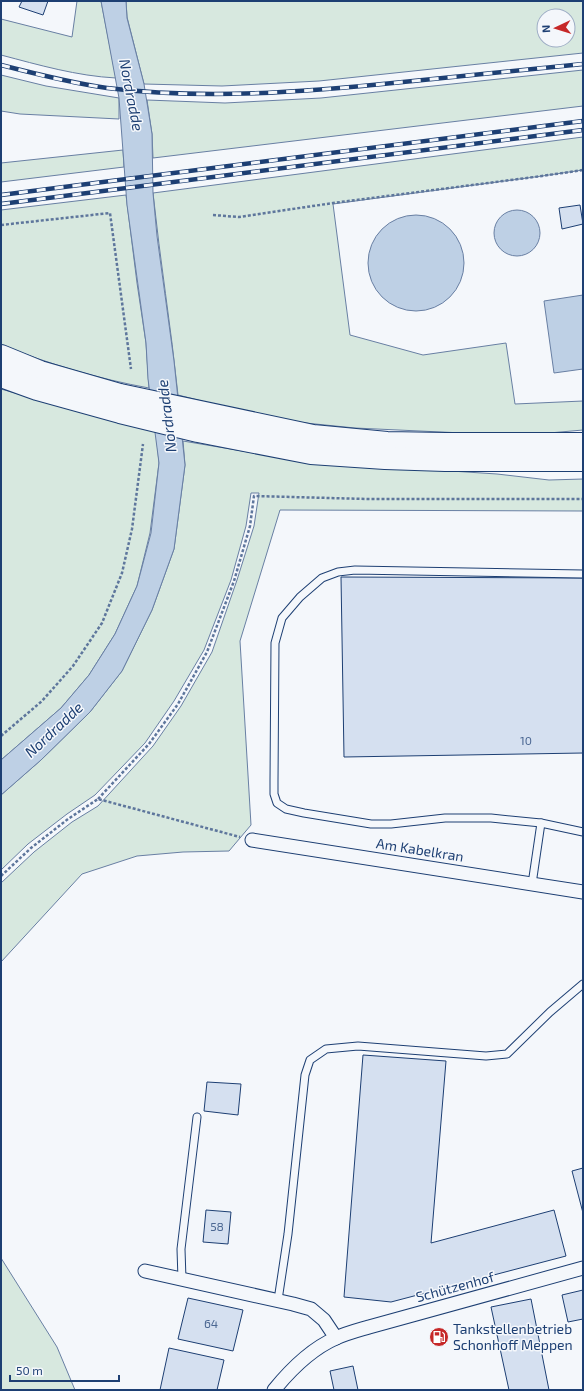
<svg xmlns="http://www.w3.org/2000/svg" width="584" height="1391" font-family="'Exo 2',sans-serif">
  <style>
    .green { fill: #d7e8df; stroke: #687fa3; fill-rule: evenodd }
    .water { fill: #bed0e5; stroke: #687fa3 }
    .building { fill: #d5e0f0; stroke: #1d3f73 }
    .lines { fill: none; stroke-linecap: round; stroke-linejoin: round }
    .service-casing { stroke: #1d3f73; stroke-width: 9 }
    .minor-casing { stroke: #1d3f73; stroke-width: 15 }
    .trunk-casing { stroke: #1d3f73; stroke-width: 24 }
    .path { stroke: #5e769c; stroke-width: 2.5; stroke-dasharray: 3 2; stroke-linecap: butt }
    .service { stroke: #f4f7fb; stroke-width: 7 }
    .minor { stroke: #f4f7fb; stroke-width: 13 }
    .trunk { stroke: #f4f7fb; stroke-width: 22 }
    .rail-casing { stroke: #1d3f73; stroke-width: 4.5 }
    .rail { stroke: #f4f7fb; stroke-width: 3; stroke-dasharray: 9; stroke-linecap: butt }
    .labels { text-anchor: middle; stroke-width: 3; stroke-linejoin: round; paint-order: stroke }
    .number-label { font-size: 12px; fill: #4b6792 }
    .street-label { font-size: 14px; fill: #1d3f73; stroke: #f4f7fb }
    .poi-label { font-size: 14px; fill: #1d3f73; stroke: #f4f7fb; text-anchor: start }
    .water-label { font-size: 15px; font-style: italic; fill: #1d3f73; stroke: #f4f7fb }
  </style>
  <rect width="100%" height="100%" fill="#f4f7fb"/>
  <!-- green -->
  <g class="green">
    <path d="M 77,1 L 101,1 L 116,78 C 77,76 39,65 1,55 L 1,19 L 72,37 Z"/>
    <path d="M 126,1 L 583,1 L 583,53 L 319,81 L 222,86 L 144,84 L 127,17 ZM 544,16 L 568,16 L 568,40 L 544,40 Z"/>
    <path d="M 583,70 L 583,106 L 153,158 L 152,134 L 147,100 L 225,103 L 321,98 Z"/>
    <path d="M 1,75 L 46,86 L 119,98 L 119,119 L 20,114 L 1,111 Z"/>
    <path d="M 583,137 L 583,170 L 542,176 L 333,204 L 350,335 L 423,355 L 506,343 L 515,404 L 583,401 L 583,430 L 549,433 L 463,433 L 355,428 L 276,420 L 178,395 C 171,327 160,260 153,193 Z"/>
    <path d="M 123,150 L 124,167 L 1,182 L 1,163 Z"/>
    <path d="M 126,195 L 137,283 L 146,343 L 149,388 C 99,379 49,364 1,345 L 1,210 Z"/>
    <path d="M 1,389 L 143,429 L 156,431 L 159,463 L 150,533 L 137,586 L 115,634 L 89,675 L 61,708 L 1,760 Z"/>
    <path d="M 183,441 L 266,455 L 328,463 L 497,474 L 549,480 L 583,479 L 583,511 L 280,510 L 240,641 L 251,825 L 229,851 L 183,852 L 137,856 L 82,874 L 1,962 L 1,883 L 34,852 L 72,822 L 98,806 L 153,746 L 181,706 L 212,652 L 237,580 L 254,526 L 259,493 L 251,493 L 246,526 L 231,580 L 204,650 L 174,701 L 145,743 L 95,795 L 67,814 L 28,844 L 1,870 L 1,795 L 41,760 L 90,712 L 122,671 L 152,610 L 174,549 L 185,465 Z"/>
    <path d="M 1,1258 L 57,1347 L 75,1390 L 1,1390 Z"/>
  </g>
  <!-- water -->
  <g class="water">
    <path d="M 101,1 L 126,1 L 127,18 L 144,84 L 152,134 L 153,193 L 157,236 L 174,361 L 185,465 L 174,549 L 152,610 L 122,671 L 90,712 L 41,760 L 1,795 L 1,760 L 61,708 L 89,675 L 115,634 L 137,586 L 151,533 L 159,463 L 148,379 L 146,343 L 127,205 L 119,98 Z"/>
    <circle cx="517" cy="233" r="23"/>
    <circle cx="416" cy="263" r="48"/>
    <path d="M 583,295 L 583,369 L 554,373 L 544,301 Z"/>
  </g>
  <!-- building -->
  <g class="building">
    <path d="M 22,1 L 48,1 L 43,15 L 19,7 Z"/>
    <path d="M 580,205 L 583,224 L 562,229 L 559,208 Z"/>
    <path d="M 341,577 L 583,578 L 583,753 L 344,757 Z"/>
    <path d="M 363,1055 L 446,1061 L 431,1243 L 554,1210 L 566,1256 L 391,1302 L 344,1297 Z"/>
    <path d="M 207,1082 L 241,1084 L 238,1115 L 204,1111 Z"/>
    <path d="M 583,1168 L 583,1213 L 572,1171 Z"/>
    <path d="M 206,1210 L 231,1212 L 228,1244 L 203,1242 Z"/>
    <path d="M 583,1290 L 583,1319 L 568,1322 L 562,1295 Z"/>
    <path d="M 188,1298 L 243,1310 L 233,1351 L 178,1339 Z"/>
    <path d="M 531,1299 L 549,1390 L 509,1390 L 491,1307 Z"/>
    <path d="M 169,1348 L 224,1360 L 217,1390 L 160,1390 Z"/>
    <path d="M 353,1366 L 358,1390 L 334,1390 L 330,1371 Z"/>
  </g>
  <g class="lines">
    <defs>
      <g id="service">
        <path d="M 583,574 L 355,570 L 338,572 L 322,578 L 300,597 L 282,618 L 275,643 L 274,781 L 274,794 L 277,803 L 286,809 L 304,813 L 371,824 L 391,824 L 445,818 L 491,818 L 541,823 L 583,832"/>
        <path d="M 532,884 L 541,823"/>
        <path d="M 182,1279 L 181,1249 L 197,1117"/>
        <path d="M 278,1300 L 288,1234 L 305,1075 L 310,1060 L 326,1049 L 358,1046 L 486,1056 L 507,1054 L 550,1012 L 583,984"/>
      </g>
      <g id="minor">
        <path d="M 252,840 L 583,892"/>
        <path d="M 145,1271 L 293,1304 L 311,1309 L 324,1320 L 336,1338"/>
        <path d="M 274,1390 C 291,1369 311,1349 336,1338 C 347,1333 359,1330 369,1327 L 583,1268"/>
      </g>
      <g id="trunk">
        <path d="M 1,356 L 40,372 L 120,395 L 313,436 L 387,443 L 445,444 L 583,444"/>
        <path d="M 1,376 L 37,389 L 120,412 L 198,431 L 311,453 L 385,458 L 445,460 L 583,460"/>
      </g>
    </defs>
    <!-- service casing -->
    <use href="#service" class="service-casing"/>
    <!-- minor casing -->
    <use href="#minor" class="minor-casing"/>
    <!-- trunk casing -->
    <use href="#trunk" class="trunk-casing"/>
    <!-- path -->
    <g class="path">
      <path d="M 213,215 L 239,217 L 333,203 L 542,176 L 583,170"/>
      <path d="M 1,225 L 110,213 L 131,369"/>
      <path d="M 1,736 L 42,701 L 73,666 L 102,623 L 122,573 L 132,529 L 143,444"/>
      <path d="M 98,799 L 149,744 L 178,704 L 207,652 L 234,581 L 250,526 L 254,496 L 367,499 L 583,499"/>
      <path d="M 1,876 L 31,848 L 68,819 L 98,799 L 240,837"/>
    </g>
    <!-- service -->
    <use href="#service" class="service"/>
    <!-- minor -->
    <use href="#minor" class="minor"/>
    <!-- trunk -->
    <use href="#trunk" class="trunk"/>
    <defs>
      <g id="rail">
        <path d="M 1,65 C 36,74 71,83 107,88 C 206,100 304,92 403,82 C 463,76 523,70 583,64"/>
        <path d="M 1,195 L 583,121"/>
        <path d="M 1,204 L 583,130"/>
      </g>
    </defs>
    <!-- rail casing -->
    <use href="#rail" class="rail-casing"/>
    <!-- rail -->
    <use href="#rail" class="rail"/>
  </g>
  <!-- icons -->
  <defs>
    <symbol id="fuel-disc" viewBox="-11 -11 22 22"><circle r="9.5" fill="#c62828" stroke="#f4f7fb"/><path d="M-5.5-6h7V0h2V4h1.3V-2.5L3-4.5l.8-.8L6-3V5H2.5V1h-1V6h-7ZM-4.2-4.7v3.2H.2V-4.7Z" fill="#fff"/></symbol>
  </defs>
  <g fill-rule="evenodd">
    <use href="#fuel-disc" x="428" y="1326" width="22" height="22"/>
  </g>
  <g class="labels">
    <!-- number labels -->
    <g class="number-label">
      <text x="526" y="745">10</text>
      <text x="217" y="1231">58</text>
      <text x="211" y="1328">64</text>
    </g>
    <!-- street labels -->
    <g class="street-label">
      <text transform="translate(420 850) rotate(9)" y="5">Am Kabelkran</text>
      <text transform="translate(455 1287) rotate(-15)" y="5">Schützenhof</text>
    </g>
    <!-- poi labels -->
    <g class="poi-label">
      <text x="453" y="1334">Tankstellenbetrieb<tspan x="453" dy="16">Schonhoff Meppen</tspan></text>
    </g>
    <!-- water labels -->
    <g class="water-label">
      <text transform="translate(131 95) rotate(79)" y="5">Nordradde</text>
      <text transform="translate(167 416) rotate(-97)" y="5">Nordradde</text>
      <text transform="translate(54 730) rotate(-43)" y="5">Nordradde</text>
    </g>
  </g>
  <!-- border -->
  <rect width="584" height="1391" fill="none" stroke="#1d3f73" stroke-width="4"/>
  <!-- north arrow -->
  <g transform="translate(556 28) rotate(266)"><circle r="19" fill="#f4f7fb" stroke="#9eadc5"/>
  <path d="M0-3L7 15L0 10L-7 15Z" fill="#c62828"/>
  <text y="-6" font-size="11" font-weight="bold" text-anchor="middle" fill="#1d3f73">N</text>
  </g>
  <!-- scale -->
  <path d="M10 1375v6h109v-6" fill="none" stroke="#1d3f73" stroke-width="2"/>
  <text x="16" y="1375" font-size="12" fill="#1d3f73" stroke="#f4f7fb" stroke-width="3" paint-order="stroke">50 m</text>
</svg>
